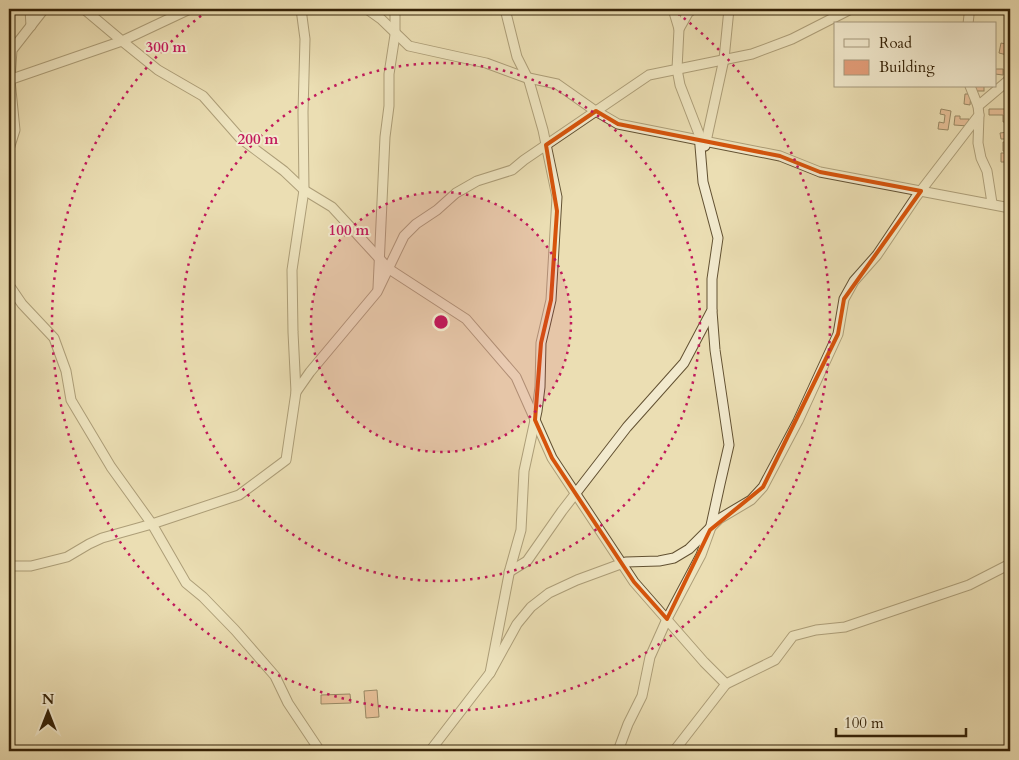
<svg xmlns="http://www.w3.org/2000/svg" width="1019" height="760" font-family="Cardo,serif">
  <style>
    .building { fill: #e49e7a; stroke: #352207 }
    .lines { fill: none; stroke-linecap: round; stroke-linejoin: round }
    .street-casing { stroke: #625132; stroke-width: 11 }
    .street { stroke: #f2eace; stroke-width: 9 }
    .marked { fill: none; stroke: #d6540c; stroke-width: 4; stroke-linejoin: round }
    .ring { fill: none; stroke: #c2185b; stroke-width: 2.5; stroke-dasharray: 2.5 5 }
    .centre { fill: #c2185b; stroke: #f2eace; stroke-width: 2.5 }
    .ring-label { font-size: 15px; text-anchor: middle; font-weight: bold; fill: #c2185b; stroke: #f2eace; stroke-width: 4; stroke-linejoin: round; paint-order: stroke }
  </style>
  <rect width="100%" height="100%" fill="#ebdeb3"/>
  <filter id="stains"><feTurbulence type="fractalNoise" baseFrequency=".004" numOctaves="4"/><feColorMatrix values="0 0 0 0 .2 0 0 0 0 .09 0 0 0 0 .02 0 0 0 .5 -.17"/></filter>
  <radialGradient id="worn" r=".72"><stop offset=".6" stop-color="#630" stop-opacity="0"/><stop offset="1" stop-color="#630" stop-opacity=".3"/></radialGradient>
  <!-- building -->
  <g class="building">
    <path d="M 991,9 L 1008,9 L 1008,14 L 991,13 Z"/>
    <path d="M 1001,43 L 1010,45 L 1007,55 L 999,53 Z"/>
    <path d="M 995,69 L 1003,69 L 1003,75 L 995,74 Z"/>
    <rect x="974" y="86" width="10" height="5"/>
    <path d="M 965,94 L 971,94 L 970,105 L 964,104 Z"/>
    <path d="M 941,109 L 951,111 L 948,130 L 938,129 L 939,122 L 944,123 L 945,115 L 940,114 Z"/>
    <path d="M 989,109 L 1010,109 L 1010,122 L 1003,122 L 1003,115 L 989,115 Z"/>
    <path d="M 955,116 L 960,116 L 960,119 L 969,119 L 968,126 L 954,125 Z"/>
    <path d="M 1008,132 L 1008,139 L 1001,139 L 1000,133 Z"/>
    <path d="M 1003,142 L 1009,142 L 1008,152 L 1003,151 Z"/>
    <path d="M 1001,153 L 1009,153 L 1008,162 L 1001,162 Z"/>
    <path d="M 377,690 L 379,717 L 366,718 L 364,691 Z"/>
    <path d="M 350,694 L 351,703 L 321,704 L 321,695 Z"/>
  </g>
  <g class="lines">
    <defs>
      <g id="street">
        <path d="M 30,9 L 31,26"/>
        <path d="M 84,9 L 122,41 L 190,9"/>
        <path d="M 367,9 L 381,19 L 409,46 L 486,63 L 524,77 L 557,84 L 594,110 L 618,124 L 780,156 L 820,172 L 1010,208"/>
        <path d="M 673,9 L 679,29"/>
        <path d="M 968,24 L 969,15 L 968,9"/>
        <path d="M 9,80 L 122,41 L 158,70 L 203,96 L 240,138 L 284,171 L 304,190 L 332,207 L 389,269 L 466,319 L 516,377 L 552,458 L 634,582 L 704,662 L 726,684 L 775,660 L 793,636 L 816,630 L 845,627 L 969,585 L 1010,564"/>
        <path d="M 978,106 L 1010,79"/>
        <path d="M 979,115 L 978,143 L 981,158 L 987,171 L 992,203"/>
        <path d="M 705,146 L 724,59 L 729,9"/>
        <path d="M 9,149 L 15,130 L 10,80 L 12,50 L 44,9"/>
        <path d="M 9,285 L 22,304 L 54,338 L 66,371 L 71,400 L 111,467 L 152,524 L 186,583 L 203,597 L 235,630 L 275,676 L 288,703 L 320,751"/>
        <path d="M 378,288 L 385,137 L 389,106 L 389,74 L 395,35 L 395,9"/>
        <path d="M 296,392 L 310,372 L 377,292 L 404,236 L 416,224 L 437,210 L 456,193 L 477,181 L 512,170 L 524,160 L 649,75 L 752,54 L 792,39 L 851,9"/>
        <path d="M 9,566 L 31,566 L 67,557 L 89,544 L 102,538 L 152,524 L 239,495 L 286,460 L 296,392 L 293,332 L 292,270 L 304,190 L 303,112 L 305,39 L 301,9"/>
        <path d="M 509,572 L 527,561 L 562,511 L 627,427 L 684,363 L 712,310 L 712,279 L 718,238 L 703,182 L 699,134 L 680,85 L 677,69 L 679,29 L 688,13 L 693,9"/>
        <path d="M 490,673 L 517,624 L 531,607 L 549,593 L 577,580 L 626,562 L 659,561 L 674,558 L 689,549 L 719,519 L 751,500 L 763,487 L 798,421 L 838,334 L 844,299 L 854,281 L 877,255 L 916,197 L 979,115 L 978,106 L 970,86"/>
        <path d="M 430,751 L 490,673 L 510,569 L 521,530 L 524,471 L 537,411 L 540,387 L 541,343 L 551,300 L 557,197 L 543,130 L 529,81 L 517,57 L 505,9"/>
        <path d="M 618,751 L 628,724 L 642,696 L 650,657 L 667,619 L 701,555 L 710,530 L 720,484 L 729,445 L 715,350 L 712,311"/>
        <path d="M 674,751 L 726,684"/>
      </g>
    </defs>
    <!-- street casing -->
    <use href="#street" class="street-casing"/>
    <!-- street -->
    <use href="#street" class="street"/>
  </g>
  <!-- marked area -->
  <path d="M0 0H1019V760H0ZM 596,111 L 618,124 L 780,156 L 820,172 L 921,191 L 844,299 L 838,334 L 763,487 L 710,530 L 667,619 L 634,582 L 552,458 L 535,420 L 541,343 L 551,300 L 557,211 L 546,145 Z" fill="#ebdeb3" fill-opacity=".55" fill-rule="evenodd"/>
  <path class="marked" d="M 596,111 L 618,124 L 780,156 L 820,172 L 921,191 L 844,299 L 838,334 L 763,487 L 710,530 L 667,619 L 634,582 L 552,458 L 535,420 L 541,343 L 551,300 L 557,211 L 546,145 Z"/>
  <!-- distance rings -->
  <circle cx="441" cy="322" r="130" fill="#c2185b" fill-opacity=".12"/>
  <g class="ring">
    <circle cx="441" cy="322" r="130"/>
    <circle cx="441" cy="322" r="259"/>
    <path d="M672 9A389 389 0 1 1 210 9"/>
  </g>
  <circle cx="441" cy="322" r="8" class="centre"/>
  <g class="ring-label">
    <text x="166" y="52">300 m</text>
    <text x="258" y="144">200 m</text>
    <text x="349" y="235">100 m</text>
  </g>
  <!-- margin -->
  <rect width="1019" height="760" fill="none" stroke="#ebdeb3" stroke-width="30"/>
  <rect x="10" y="10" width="999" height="740" fill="none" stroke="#352207" stroke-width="2.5"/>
  <rect x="15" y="15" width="989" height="730" fill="none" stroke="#352207"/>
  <!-- legend -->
  <rect x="834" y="22" width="162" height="65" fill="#f2eace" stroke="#a69a7e"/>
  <rect x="844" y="39" width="25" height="8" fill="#f2eace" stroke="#a69a7e"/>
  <text x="879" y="48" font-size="15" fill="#352207">Road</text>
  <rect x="844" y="60" width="25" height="15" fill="#e49e7a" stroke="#a69a7e"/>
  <text x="879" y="72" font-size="15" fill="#352207">Building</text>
  <!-- north arrow -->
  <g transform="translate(48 712)" stroke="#f2eace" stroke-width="4" paint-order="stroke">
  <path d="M0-4L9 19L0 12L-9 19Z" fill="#352207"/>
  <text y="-8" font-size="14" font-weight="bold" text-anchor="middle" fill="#352207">N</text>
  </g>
  <!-- scale -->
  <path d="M836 728v8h130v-8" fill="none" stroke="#352207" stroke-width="2.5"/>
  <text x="844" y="728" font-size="15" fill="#352207" stroke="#f2eace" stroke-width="4" paint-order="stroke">100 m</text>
  <rect width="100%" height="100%" filter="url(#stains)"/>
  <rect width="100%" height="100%" fill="url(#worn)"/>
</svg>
